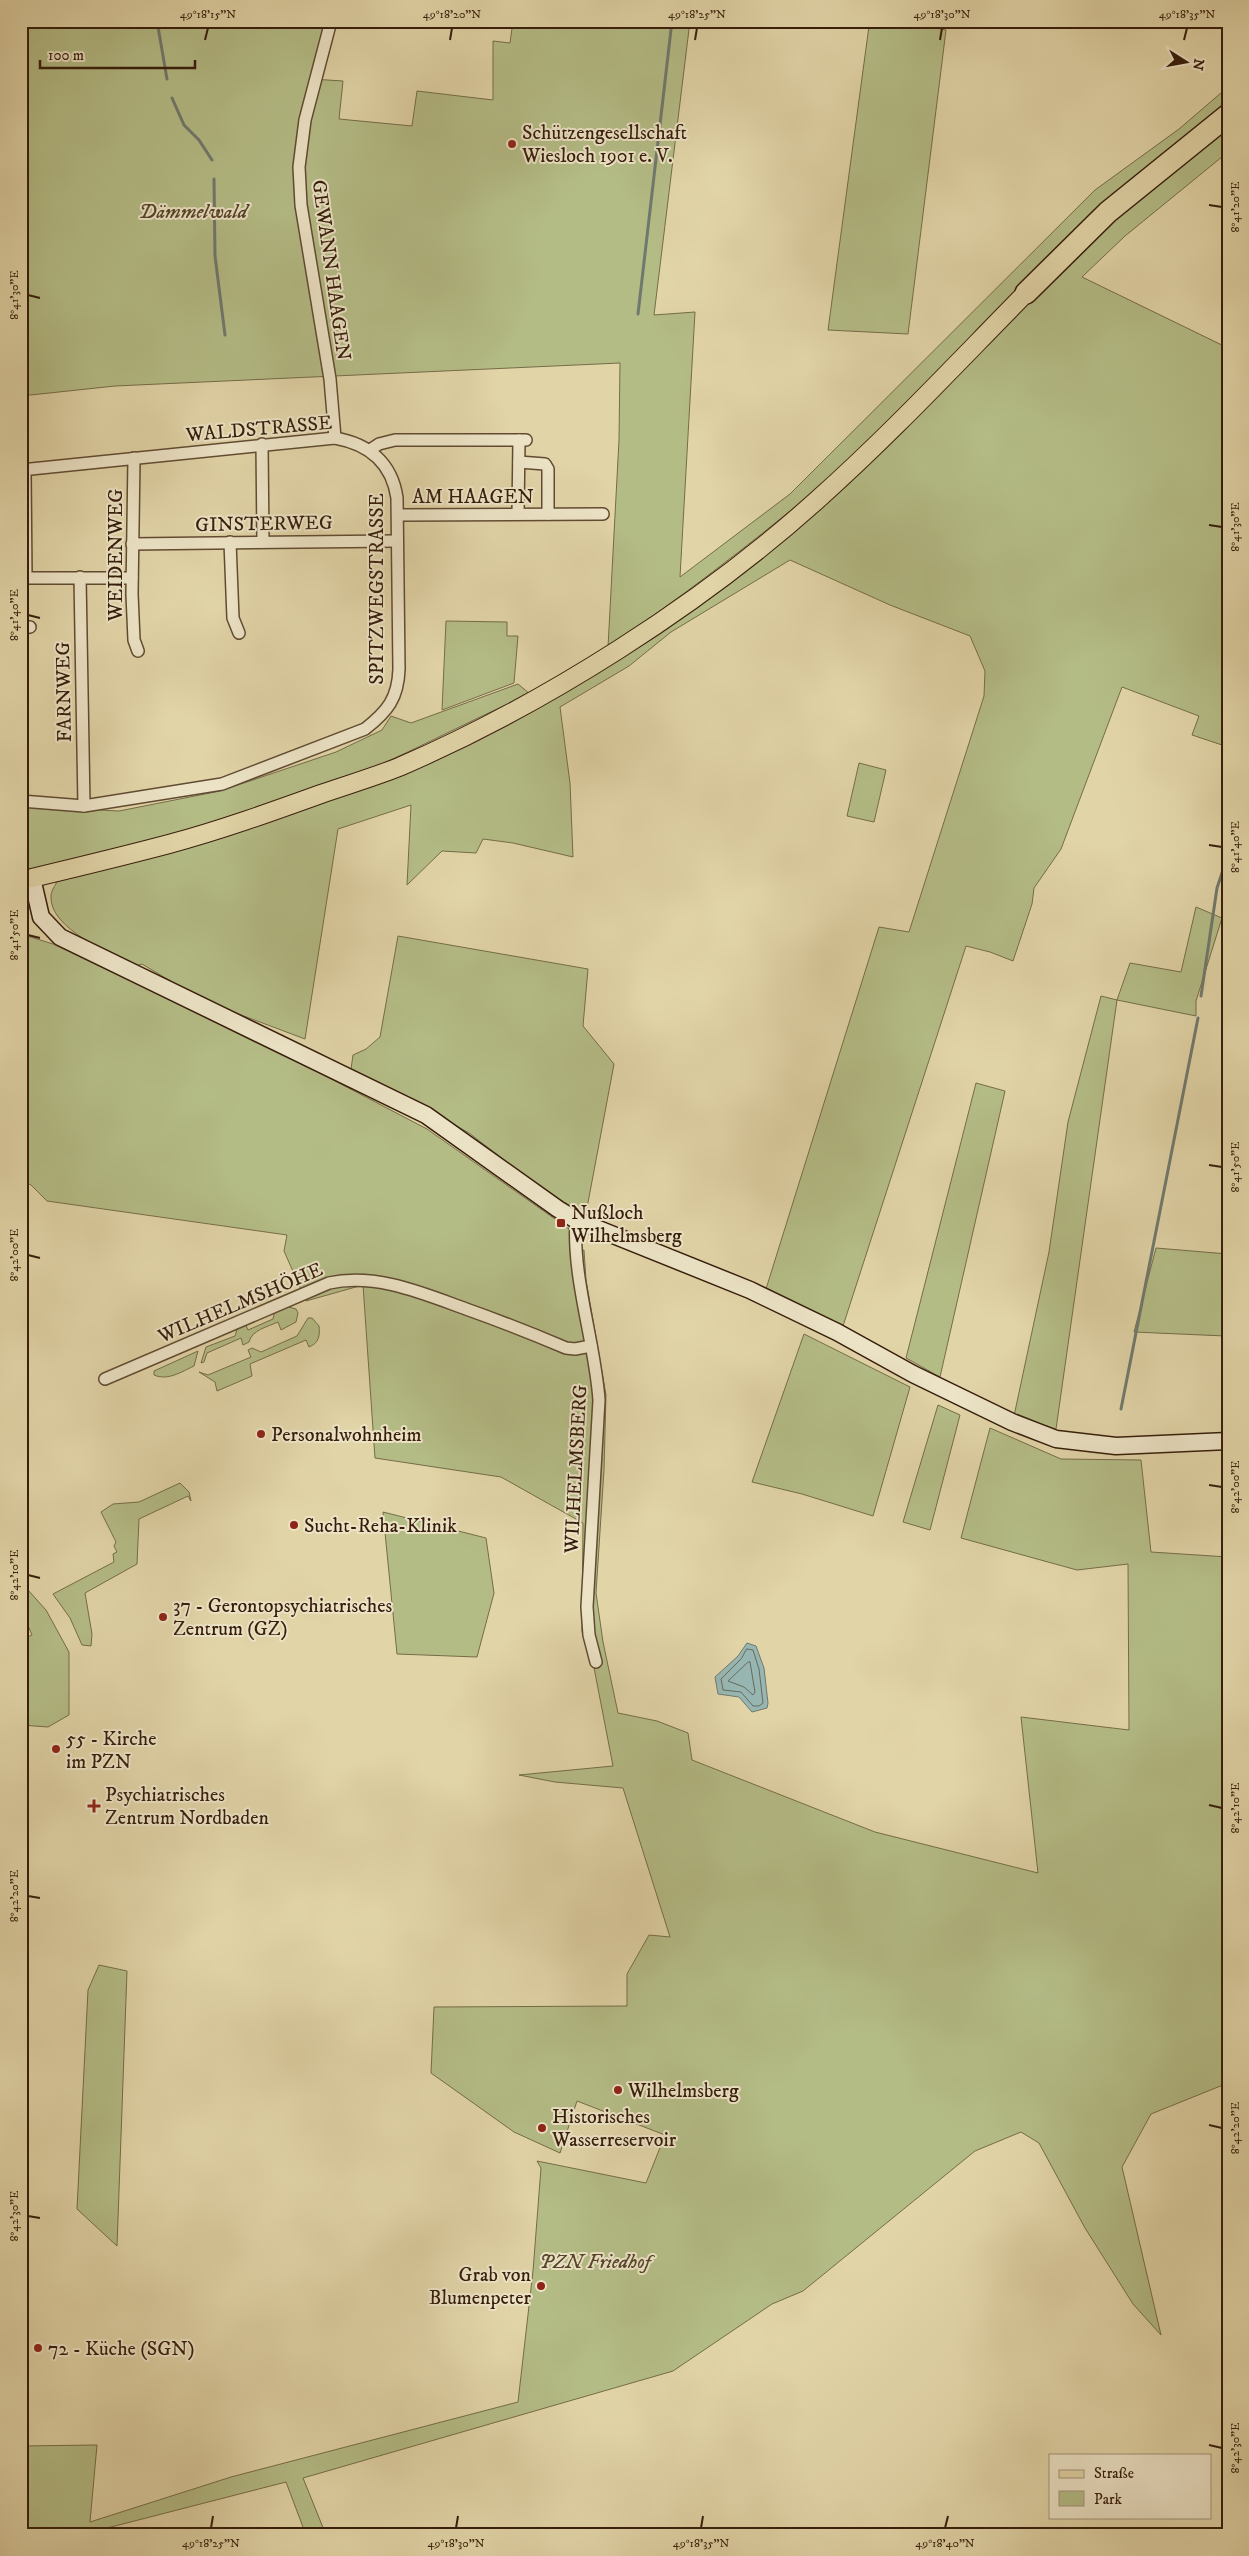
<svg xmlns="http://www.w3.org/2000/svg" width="1249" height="2556" font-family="'IM FELL DW Pica',serif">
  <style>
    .green { fill: #b4bc86; stroke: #756c48 }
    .water { fill: #97b6b1; stroke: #70796f }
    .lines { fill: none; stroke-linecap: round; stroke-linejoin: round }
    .shore { stroke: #666a5e; stroke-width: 1 }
    .stream { stroke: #70796f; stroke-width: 3 }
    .street-casing { stroke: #614b32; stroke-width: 14 }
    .secondary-casing { stroke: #361d0b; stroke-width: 19 }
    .primary-casing { stroke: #361d0b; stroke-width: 20 }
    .highway-casing { stroke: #361d0b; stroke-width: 24 }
    .street { stroke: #ece3c6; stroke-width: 11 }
    .secondary { stroke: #ece3c6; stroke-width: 16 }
    .primary { stroke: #e1d4a7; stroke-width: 18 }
    .highway { stroke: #e1d4a7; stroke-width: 21 }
    .ticks { fill: none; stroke: #361d0b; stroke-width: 2 }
    .poi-dot { fill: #8f2418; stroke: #ece3c6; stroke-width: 2 }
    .labels { text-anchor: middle; stroke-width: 4; stroke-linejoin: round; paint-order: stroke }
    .poi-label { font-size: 20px; fill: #361d0b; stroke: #ece3c6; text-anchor: start }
    .park-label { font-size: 20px; font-style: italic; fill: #56452a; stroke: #ece3c6 }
    .street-label { font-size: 20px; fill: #361d0b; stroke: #ece3c6 }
    .neatline { fill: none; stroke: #361d0b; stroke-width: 2 }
    .ticks-label { font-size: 12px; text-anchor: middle; fill: #361d0b }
  </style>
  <rect width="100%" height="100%" fill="#e1d4a7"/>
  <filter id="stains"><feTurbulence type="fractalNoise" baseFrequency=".004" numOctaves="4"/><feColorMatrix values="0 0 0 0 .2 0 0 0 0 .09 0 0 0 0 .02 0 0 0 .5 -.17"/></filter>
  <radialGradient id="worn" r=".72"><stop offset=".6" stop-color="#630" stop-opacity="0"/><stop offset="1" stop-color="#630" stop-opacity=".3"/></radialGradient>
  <!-- green -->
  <g class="green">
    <path d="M 21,21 L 331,21 L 312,79 L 343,81 L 339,119 L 412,126 L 417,91 L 493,100 L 493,41 L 510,43 L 513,21 L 690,21 L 654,315 L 695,312 L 680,577 L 790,494 L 1095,190 L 1179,129 L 1228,87 L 1228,108 L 813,492 C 747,547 679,599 608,647 L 619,440 L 620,363 L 115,386 L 21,396 Z"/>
    <path d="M 847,21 L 904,21 L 946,30 L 908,334 L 828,330 L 869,26 Z"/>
    <path d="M 1228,125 L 1228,152 L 1125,236 L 1082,277 L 1228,348 L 1228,747 L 1192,735 L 1199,716 L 1122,687 L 1061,849 L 1034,888 L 1032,904 L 1013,961 L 990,952 L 966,946 L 843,1326 L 766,1289 L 879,927 L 909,932 L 984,696 L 985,671 L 970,636 L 890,605 L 790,560 L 671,632 L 629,666 L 560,707 L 570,783 L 573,857 L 513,843 L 483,839 L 476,853 L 442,851 L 407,885 L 411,805 L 338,829 L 305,1039 L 204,1001 L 142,964 L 136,966 C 111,953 49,929 51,896 C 51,890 57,883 59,878 L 383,779 L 722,585 L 1078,250 Z"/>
    <path d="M 446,621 L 507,622 L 507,636 L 518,636 L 514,683 L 442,710 Z"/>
    <path d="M 518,684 L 530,694 C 463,723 399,760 330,785 C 229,821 126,848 21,873 L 21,806 L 119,811 L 220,791 L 336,752 L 382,730 L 391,716 L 411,723 Z"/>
    <path d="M 859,763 L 886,770 L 874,822 L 847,816 Z"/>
    <path d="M 1196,907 L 1222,918 L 1196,1001 L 1196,1016 L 1117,1000 L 1056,1429 L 1014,1416 L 1049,1252 L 1068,1122 L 1101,996 L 1117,1000 L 1130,963 L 1181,972 Z"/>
    <path d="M 21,934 L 53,944 L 162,996 L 316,1071 L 427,1129 L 572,1231 L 574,1255 L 584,1250 L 586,1280 L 606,1395 L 604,1470 L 596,1593 L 603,1642 L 618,1713 L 657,1721 L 688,1733 L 692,1760 L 875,1832 L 1038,1873 L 1021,1717 L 1129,1730 L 1128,1564 L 1077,1570 L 961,1538 L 990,1428 L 1061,1459 L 1141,1460 L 1151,1552 L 1228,1557 L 1228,2083 L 1151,2114 L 1122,2167 L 1161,2335 L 1133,2304 L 1085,2228 L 1039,2143 L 1021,2132 L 975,2151 L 803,2291 L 772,2304 L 673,2371 L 303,2478 L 326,2535 L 306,2535 L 286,2482 L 80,2535 L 21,2535 L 21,2446 L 97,2445 L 90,2522 L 231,2477 L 518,2402 L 533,2271 L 541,2168 L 537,2161 L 646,2183 L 665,2135 L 577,2101 L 560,2153 L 514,2132 L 431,2073 L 434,2007 L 627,2006 L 627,1974 L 649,1935 L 670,1937 L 623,1788 L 555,1782 L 519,1775 L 613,1766 L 590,1647 L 582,1632 L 583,1523 L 501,1477 L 375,1458 L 363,1285 L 306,1301 L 284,1251 L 287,1235 L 47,1201 L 31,1185 L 21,1180 Z"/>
    <path d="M 398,936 L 588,969 L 583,1026 L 614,1064 L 587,1208 L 583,1214 L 541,1188 L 469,1133 L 406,1097 L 351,1069 L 353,1055 L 366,1049 L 380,1037 Z"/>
    <path d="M 976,1083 L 1005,1091 L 940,1377 L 906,1358 Z"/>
    <path d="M 1156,1248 L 1228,1254 L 1225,1336 L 1134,1332 Z"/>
    <path d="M 285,1306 L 296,1309 L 298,1313 L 296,1322 L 281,1330 L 278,1322 C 267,1327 252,1330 249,1342 L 243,1345 L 241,1338 L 207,1353 L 204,1362 L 201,1363 L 206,1347 L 235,1336 L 238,1326 L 245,1323 L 248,1330 L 273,1319 L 275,1310 Z"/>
    <path d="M 308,1318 L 312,1318 L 319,1326 C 320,1336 319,1343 309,1347 L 306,1340 L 250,1364 L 252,1376 L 217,1391 L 215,1382 L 199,1372 L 208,1375 L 251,1357 L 248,1350 L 252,1348 L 261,1352 L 297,1336 Z"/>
    <path d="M 804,1334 L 910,1387 L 873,1516 L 802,1494 L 752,1482 Z"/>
    <path d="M 198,1351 L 194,1366 C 181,1372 168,1381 154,1375 L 154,1371 Z"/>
    <path d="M 938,1405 L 960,1415 L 930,1530 L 903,1522 Z"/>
    <path d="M 180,1483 L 189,1492 L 191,1501 L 188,1496 L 139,1519 L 137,1564 L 85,1593 L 92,1634 L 91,1646 L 82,1645 L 70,1618 L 53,1594 L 114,1562 L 113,1554 L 117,1552 L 114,1546 L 116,1542 L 101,1512 L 113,1504 L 139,1502 Z"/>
    <path d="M 383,1512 L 486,1538 L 494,1593 L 477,1657 L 397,1654 Z"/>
    <path d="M 28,1590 L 46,1610 L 69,1652 L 69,1715 L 48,1727 L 21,1725 L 21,1640 L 32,1635 L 21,1610 L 21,1592 Z"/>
    <path d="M 99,1965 L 127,1971 L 117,2246 L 77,2209 L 88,1990 Z"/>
  </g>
  <!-- water -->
  <path class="water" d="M 747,1643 L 756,1646 L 764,1668 L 768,1703 L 767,1708 L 752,1712 L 739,1697 L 718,1694 L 715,1677 L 738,1656 Z"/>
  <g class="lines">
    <!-- shore -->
    <g class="shore">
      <path d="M 747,1649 L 753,1650 L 759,1669 L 763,1703 L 759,1706 L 753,1706 L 741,1692 L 723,1690 L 721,1679 L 741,1659 Z"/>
      <path d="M 750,1662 L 755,1692 L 753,1695 L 744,1687 L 728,1681 L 747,1663 Z"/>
    </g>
    <!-- stream -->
    <g class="stream">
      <path d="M 157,21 L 167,79"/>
      <path d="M 172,98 L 184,125 L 199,140 L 212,160"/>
      <path d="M 214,179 L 215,256 L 225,335"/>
      <path d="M 638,314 L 672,21"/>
      <path d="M 1201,996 L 1217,888 L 1228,855"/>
      <path d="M 1121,1409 L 1198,1018"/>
    </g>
    <defs>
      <g id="street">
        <path d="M 331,21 L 305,120 L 299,167 L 301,205 L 330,379 L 335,438"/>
        <path d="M 262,444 L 263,542"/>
        <path d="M 370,450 L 379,444 L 395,440 L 526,440"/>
        <path d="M 134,458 L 132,594 L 134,640 L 138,651"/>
        <path d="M 519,462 L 545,464 L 548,469 L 548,514"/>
        <path d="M 21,470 L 335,438 C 369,444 392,463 397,498 L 399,669 C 398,698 388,711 365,729 L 222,784 L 84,806 L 21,801"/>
        <path d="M 25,470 L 26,578 L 132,578"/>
        <path d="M 518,514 L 519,440"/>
        <path d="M 398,515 L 603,514"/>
        <path d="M 230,542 L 233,618 L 239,633"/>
        <path d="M 132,544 L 396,541"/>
        <path d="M 80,577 L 84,806"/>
        <path d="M 21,628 L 30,627"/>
        <path d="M 576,1220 C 572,1278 595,1342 599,1400 L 587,1607 L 589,1635 L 596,1662"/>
        <path d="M 105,1379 L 329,1283 C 376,1273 422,1293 466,1309 C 500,1321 533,1334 566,1348 L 575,1349 L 591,1346"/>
      </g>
      <path id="secondary" d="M 21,881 L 32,878 L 41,917 L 60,937 L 426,1115 L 558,1209 L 576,1220 L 750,1290 L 837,1332 L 913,1374 L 1012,1422 L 1056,1439 L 1116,1446 L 1228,1441"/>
      <path id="primary" d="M 32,878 C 78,867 124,856 169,844 C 221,830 271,812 321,794 C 347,785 374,777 399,767 C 543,705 699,606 816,501 C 889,436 957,363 1026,293"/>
      <path id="highway" d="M 1026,293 L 1108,212 L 1228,115"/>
    </defs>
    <!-- street casing -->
    <use href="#street" class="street-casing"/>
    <!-- secondary casing -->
    <use href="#secondary" class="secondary-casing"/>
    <!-- primary casing -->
    <use href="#primary" class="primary-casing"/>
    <!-- highway casing -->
    <use href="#highway" class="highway-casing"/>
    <!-- street -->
    <use href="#street" class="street"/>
    <!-- secondary -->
    <use href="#secondary" class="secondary"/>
    <!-- primary -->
    <use href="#primary" class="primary"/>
    <!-- highway -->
    <use href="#highway" class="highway"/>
  </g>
  <!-- ticks -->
  <path class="ticks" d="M 205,40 L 208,28M 450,40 L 452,28M 695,40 L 697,28M 940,40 L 942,28M 1184,40 L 1187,28M 1209,205 L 1222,207M 28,295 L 40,298M 1209,525 L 1222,527M 28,615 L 40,618M 1209,845 L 1222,847M 28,935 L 40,938M 1209,1165 L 1222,1167M 28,1255 L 40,1258M 1209,1485 L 1222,1487M 28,1575 L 40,1578M 1209,1805 L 1222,1808M 28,1896 L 40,1898M 1209,2125 L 1222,2128M 28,2216 L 40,2218M 1209,2445 L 1222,2448M 211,2528 L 213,2516M 456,2528 L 458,2516M 701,2528 L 703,2516M 945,2528 L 948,2516"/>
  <!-- markers -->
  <g class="poi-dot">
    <circle cx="512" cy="144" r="5"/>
    <rect x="556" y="1218" width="10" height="10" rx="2.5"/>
    <circle cx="261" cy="1434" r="5"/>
    <circle cx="294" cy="1525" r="5"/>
    <circle cx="163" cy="1617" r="5"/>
    <circle cx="56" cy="1749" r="5"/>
    <path d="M91.5 1798.5h5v5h5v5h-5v5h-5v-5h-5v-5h5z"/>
    <circle cx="618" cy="2090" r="5"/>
    <circle cx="542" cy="2128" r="5"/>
    <circle cx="541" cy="2286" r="5"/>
    <circle cx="38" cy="2348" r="5"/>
  </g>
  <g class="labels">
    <!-- poi labels -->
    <g class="poi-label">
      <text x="522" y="139">Schützengesellschaft<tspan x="522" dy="23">Wiesloch 1901 e. V.</tspan></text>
      <text x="571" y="1219">Nußloch<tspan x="571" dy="23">Wilhelmsberg</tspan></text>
      <text x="271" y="1441">Personalwohnheim</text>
      <text x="304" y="1532">Sucht-Reha-Klinik</text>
      <text x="173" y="1612">37 - Gerontopsychiatrisches<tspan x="173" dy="23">Zentrum (GZ)</tspan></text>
      <text x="66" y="1745">55 - Kirche<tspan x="66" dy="23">im PZN</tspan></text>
      <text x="105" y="1801">Psychiatrisches<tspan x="105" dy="23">Zentrum Nordbaden</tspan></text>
      <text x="628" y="2097">Wilhelmsberg</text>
      <text x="552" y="2123">Historisches<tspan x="552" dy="23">Wasserreservoir</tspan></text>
      <text x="531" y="2281" text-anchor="end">Grab von<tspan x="531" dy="23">Blumenpeter</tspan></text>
      <text x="48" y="2355">72 - Küche (SGN)</text>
    </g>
    <!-- park labels -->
    <g class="park-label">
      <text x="193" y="218">Dämmelwald</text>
      <text x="595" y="2268">PZN Friedhof</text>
    </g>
    <!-- street labels -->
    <g class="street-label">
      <text transform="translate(332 270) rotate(82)" y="7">GEWANN HAAGEN</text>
      <text transform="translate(259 428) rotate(-5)" y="7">WALDSTRASSE</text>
      <text x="473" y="503">AM HAAGEN</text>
      <text transform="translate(264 523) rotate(-1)" y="7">GINSTERWEG</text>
      <text transform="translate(115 555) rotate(-90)" y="7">WEIDENWEG</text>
      <text transform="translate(376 589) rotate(-90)" y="7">SPITZWEGSTRASSE</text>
      <text transform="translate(63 692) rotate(-91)" y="7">FARNWEG</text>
      <text transform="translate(240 1302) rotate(-23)" y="7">WILHELMSHÖHE</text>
      <text transform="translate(575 1469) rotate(-87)" y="7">WILHELMSBERG</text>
    </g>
  </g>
  <!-- margin -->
  <rect width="1249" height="2556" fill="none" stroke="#e1d4a7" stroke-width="55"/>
  <!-- legend -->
  <rect x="1049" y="2454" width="162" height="65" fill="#ece3c6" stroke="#a3947b"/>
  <rect x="1059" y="2470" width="25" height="8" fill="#e1d4a7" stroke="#a3947b"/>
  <text x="1094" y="2478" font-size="15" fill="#361d0b">Straße</text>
  <rect x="1059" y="2491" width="25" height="15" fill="#b4bc86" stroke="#a3947b"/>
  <text x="1094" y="2504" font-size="15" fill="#361d0b">Park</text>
  <!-- north arrow -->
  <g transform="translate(1186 62) rotate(101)" stroke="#ece3c6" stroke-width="4" paint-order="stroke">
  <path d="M0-4L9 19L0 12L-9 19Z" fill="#361d0b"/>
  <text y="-8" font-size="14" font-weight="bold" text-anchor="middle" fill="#361d0b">N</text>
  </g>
  <!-- scale -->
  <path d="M40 60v8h155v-8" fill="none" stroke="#361d0b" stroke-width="2.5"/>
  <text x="48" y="60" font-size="15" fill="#361d0b" stroke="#ece3c6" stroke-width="4" paint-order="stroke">100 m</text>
  <rect x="28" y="28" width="1194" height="2500" class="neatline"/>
  <g class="ticks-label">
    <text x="208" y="18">49°18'15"N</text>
    <text x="452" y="18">49°18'20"N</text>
    <text x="697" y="18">49°18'25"N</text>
    <text x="942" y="18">49°18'30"N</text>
    <text x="1187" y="18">49°18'35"N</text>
    <text transform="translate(1235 207) rotate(-90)" y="4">8°41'20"E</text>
    <text transform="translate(14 295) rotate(-90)" y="4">8°41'30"E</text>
    <text transform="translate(1235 527) rotate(-90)" y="4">8°41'30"E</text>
    <text transform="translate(14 615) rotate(-90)" y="4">8°41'40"E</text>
    <text transform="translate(1235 847) rotate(-90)" y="4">8°41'40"E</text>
    <text transform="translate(14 935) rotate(-90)" y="4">8°41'50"E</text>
    <text transform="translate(1235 1167) rotate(-90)" y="4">8°41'50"E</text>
    <text transform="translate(14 1255) rotate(-90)" y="4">8°42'00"E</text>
    <text transform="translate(1235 1487) rotate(-90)" y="4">8°42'00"E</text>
    <text transform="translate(14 1575) rotate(-90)" y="4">8°42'10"E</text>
    <text transform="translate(1235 1808) rotate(-90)" y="4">8°42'10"E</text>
    <text transform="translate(14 1896) rotate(-90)" y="4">8°42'20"E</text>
    <text transform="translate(1235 2128) rotate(-90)" y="4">8°42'20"E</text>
    <text transform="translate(14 2216) rotate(-90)" y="4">8°42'30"E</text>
    <text transform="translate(1235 2448) rotate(-90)" y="4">8°42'30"E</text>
    <text x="211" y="2547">49°18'25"N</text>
    <text x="456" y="2547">49°18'30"N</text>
    <text x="701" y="2547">49°18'35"N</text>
    <text x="945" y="2547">49°18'40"N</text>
  </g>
  <rect width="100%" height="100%" filter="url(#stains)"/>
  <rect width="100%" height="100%" fill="url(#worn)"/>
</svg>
